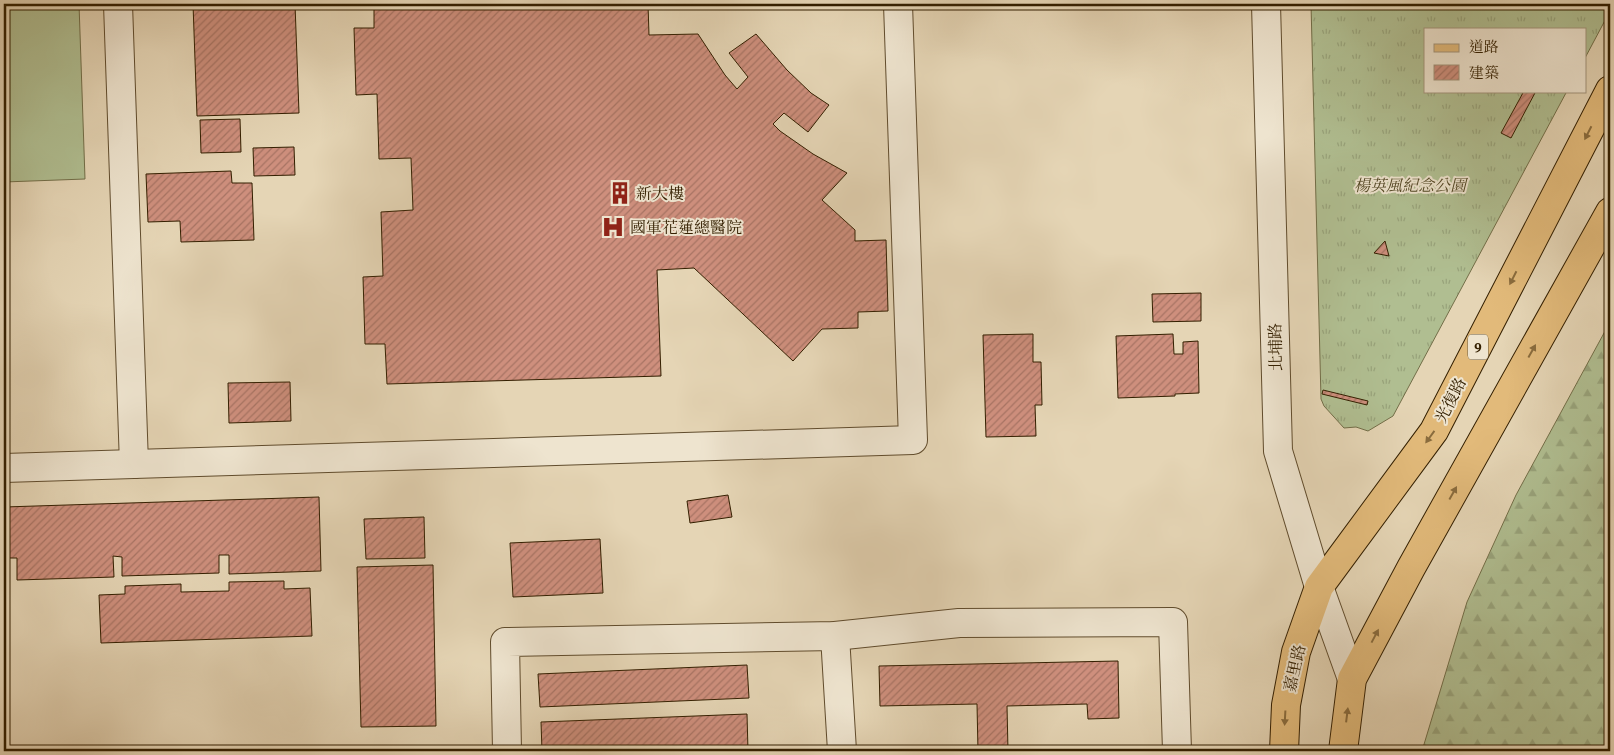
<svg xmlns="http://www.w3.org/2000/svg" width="1614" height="755" font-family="'Gentium Book Plus','Noto Serif TC',serif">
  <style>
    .grass { fill: url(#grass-tufts); stroke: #726e48 }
    .forest { fill: url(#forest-firs); stroke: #726e48 }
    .pitch { fill: #b0be91; stroke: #726e48 }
    .building { fill: url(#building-hatch); stroke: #331f00 }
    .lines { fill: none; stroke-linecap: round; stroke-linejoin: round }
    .minor-casing { stroke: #604c2d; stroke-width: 30 }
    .major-casing { stroke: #331f00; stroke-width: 30 }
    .minor { stroke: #eee4cf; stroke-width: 28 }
    .major { stroke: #e2ba7a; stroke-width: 28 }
    .oneway { fill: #8a6c3d }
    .labels { text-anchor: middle; stroke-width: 4; stroke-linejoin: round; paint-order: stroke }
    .shield { fill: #eee4cf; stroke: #6b5a3e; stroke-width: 1 }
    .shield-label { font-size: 15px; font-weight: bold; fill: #331f00 }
    .park-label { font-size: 16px; font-style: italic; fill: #524724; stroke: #eee4cf }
    .poi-label { font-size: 16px; fill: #331f00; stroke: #eee4cf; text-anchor: start }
    .street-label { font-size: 16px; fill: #331f00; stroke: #eee4cf }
  </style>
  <defs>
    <pattern id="grass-tufts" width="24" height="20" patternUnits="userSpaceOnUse" patternTransform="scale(1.25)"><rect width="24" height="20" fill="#b0be91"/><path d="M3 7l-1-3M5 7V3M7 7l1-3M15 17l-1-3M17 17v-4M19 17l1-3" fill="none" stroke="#98a37b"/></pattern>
    <pattern id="forest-firs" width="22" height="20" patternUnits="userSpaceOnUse" patternTransform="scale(1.25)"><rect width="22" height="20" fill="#b0be91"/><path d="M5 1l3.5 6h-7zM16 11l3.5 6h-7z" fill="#98a37b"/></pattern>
    <pattern id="building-hatch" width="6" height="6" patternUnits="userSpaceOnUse" patternTransform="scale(1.25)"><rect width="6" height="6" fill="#ce8f7d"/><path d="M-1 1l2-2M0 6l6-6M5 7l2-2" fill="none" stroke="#a87464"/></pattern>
  </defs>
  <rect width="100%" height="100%" fill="#e5d5b5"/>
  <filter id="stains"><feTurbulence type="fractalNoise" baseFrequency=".004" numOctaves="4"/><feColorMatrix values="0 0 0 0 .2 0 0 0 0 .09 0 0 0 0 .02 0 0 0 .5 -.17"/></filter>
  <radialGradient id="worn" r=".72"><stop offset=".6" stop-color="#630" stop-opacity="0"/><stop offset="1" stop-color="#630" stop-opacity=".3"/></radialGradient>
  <!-- grass -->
  <path class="grass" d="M 1311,4 L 1610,4 L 1610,11 L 1585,58 L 1585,29 L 1425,29 L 1425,91 L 1567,91 L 1393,416 L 1368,431 L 1356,427 L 1344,428 L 1324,406 L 1321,399 Z"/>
  <!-- forest -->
  <path class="forest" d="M 1610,322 L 1610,751 L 1422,751 L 1467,602 L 1516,495 Z"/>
  <!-- pitch -->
  <path class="pitch" d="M 4,4 L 79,4 L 85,179 L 4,182 Z"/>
  <!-- building -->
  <g class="building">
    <path d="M 193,4 L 295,4 L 299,113 L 197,116 Z"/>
    <path d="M 374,4 L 648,4 L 649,35 L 698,34 L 725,75 L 737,89 L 748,77 L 729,53 L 756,34 L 787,70 L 811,93 L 829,105 L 808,132 L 784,113 L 773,124 L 780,131 L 813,154 L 847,173 L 822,200 L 855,230 L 855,241 L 886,240 L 888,311 L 858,312 L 858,328 L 822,329 L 793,361 L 694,268 L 657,270 L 661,376 L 387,384 L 385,344 L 365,344 L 363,277 L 383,276 L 381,212 L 413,210 L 411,158 L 379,159 L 377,94 L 356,95 L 354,28 L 374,28 Z"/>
    <path d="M 1524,91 L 1536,91 L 1511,138 L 1501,133 Z"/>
    <path d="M 240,119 L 241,152 L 201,153 L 200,120 Z"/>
    <path d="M 294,147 L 295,175 L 254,176 L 253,148 Z"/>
    <path d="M 231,171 L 232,183 L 252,183 L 254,240 L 181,242 L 180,221 L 148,222 L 146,174 Z"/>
    <path d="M 1385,241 L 1389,256 L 1374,253 Z"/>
    <path d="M 1201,293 L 1201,321 L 1153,322 L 1152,294 Z"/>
    <path d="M 1033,334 L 1033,362 L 1041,362 L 1042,405 L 1035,405 L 1036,436 L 986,437 L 983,335 Z"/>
    <path d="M 1173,334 L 1174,354 L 1183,354 L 1183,342 L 1198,341 L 1199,393 L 1175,394 L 1175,396 L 1118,398 L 1116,336 Z"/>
    <path d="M 290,382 L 291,421 L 229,423 L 228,383 Z"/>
    <path d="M 1323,390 L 1368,401 L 1367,405 L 1322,394 Z"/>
    <path d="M 728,495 L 732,517 L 690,523 L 687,501 Z"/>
    <path d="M 319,497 L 321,571 L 229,574 L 229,555 L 219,555 L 219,573 L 122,576 L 122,557 L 113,556 L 114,577 L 17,580 L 17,558 L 5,558 L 6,580 L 4,580 L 4,507 Z"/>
    <path d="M 424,517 L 425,558 L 366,559 L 364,519 Z"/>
    <path d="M 600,539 L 603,593 L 513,597 L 510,543 Z"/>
    <path d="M 433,565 L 436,726 L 361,727 L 357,567 Z"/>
    <path d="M 284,581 L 284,589 L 310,588 L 312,636 L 101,643 L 99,595 L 125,594 L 125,586 L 181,584 L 181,592 L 229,591 L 229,582 Z"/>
    <path d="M 1118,661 L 1119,718 L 1088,719 L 1087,704 L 1007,706 L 1008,751 L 978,751 L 977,704 L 880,706 L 879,666 Z"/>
    <path d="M 747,665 L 749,698 L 540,707 L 538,674 Z"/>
    <path d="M 747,714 L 748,751 L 542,751 L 541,722 Z"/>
  </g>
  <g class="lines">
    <defs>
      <g id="minor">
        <path d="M 118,4 L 134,464"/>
        <path d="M 1266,4 L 1278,451 L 1319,587 L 1352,679"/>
        <path d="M 4,468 L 913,440 L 898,4"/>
        <path d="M 835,636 L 842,751"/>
        <path d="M 507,751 L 505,642 L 835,636 L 959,623 L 1173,622 L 1177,751"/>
      </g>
      <g id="major">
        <path d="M 1284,751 L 1286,705 L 1296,652 L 1319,587 L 1434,431 L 1610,90"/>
        <path d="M 1343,751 L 1352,679 L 1411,568 L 1610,212"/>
      </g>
    </defs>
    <!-- minor casing -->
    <use href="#minor" class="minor-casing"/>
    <!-- major casing -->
    <use href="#major" class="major-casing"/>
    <!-- minor -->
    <use href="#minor" class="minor"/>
    <!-- major -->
    <use href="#major" class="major"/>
  </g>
  <!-- one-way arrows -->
  <defs><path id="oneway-solid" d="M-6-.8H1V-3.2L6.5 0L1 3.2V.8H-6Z" transform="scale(1.25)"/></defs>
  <g class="oneway">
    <use href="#oneway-solid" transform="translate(1588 133) rotate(117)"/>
    <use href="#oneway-solid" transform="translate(1513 278) rotate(117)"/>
    <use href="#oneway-solid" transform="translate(1532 351) rotate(-61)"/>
    <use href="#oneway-solid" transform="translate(1430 437) rotate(126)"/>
    <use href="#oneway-solid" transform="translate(1453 493) rotate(-61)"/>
    <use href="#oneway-solid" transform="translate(1375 636) rotate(-62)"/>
    <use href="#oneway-solid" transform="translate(1347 715) rotate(-83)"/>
    <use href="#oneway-solid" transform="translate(1285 718) rotate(93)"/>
  </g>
  <!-- icons -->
  <defs>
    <symbol id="building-bare" viewBox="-9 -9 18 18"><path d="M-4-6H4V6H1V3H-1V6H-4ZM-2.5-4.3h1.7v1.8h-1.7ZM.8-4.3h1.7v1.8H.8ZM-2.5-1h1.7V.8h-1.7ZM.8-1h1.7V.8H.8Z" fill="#8f2418" stroke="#eee4cf" stroke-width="2.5" paint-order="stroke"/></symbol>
    <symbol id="hospital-bare" viewBox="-9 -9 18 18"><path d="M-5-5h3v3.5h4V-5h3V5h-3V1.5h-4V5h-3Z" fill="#8f2418" stroke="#eee4cf" stroke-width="2.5" paint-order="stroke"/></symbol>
  </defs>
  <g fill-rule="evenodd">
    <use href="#building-bare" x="604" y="177" width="32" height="32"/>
    <use href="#hospital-bare" x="597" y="211" width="32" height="32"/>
  </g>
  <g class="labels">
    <!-- shield labels -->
    <rect class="shield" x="1468" y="334.5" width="20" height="25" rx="4"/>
    <g class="shield-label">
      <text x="1478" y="352">9</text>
    </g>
    <!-- park labels -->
    <g class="park-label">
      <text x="1410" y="191">楊英風紀念公園</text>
    </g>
    <!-- poi labels -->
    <g class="poi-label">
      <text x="636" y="199">新大樓</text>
      <text x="630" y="233">國軍花蓮總醫院</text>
    </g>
    <!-- street labels -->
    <g class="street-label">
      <text transform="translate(1275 347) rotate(-91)" y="6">北埔路</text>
      <text transform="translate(1450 400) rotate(-63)" y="6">光復路</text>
      <text transform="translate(1294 668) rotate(-77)" y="6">嘉里路</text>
    </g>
  </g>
  <!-- margin -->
  <rect width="1614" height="755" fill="none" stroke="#e5d5b5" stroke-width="20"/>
  <rect x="5" y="5" width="1604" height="745" fill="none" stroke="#331f00" stroke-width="2.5"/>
  <rect x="10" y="10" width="1594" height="735" fill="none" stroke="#331f00"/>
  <!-- legend -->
  <rect x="1424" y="28" width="162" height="65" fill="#eee4cf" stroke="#a3957c"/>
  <rect x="1434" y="44" width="25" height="8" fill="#e2ba7a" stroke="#a3957c"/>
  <text x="1469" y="52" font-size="15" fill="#331f00">道路</text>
  <rect x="1434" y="65" width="25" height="15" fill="url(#building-hatch)" stroke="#a3957c"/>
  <text x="1469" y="78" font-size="15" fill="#331f00">建築</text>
  <rect width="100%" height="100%" filter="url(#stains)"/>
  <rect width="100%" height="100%" fill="url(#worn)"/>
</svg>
